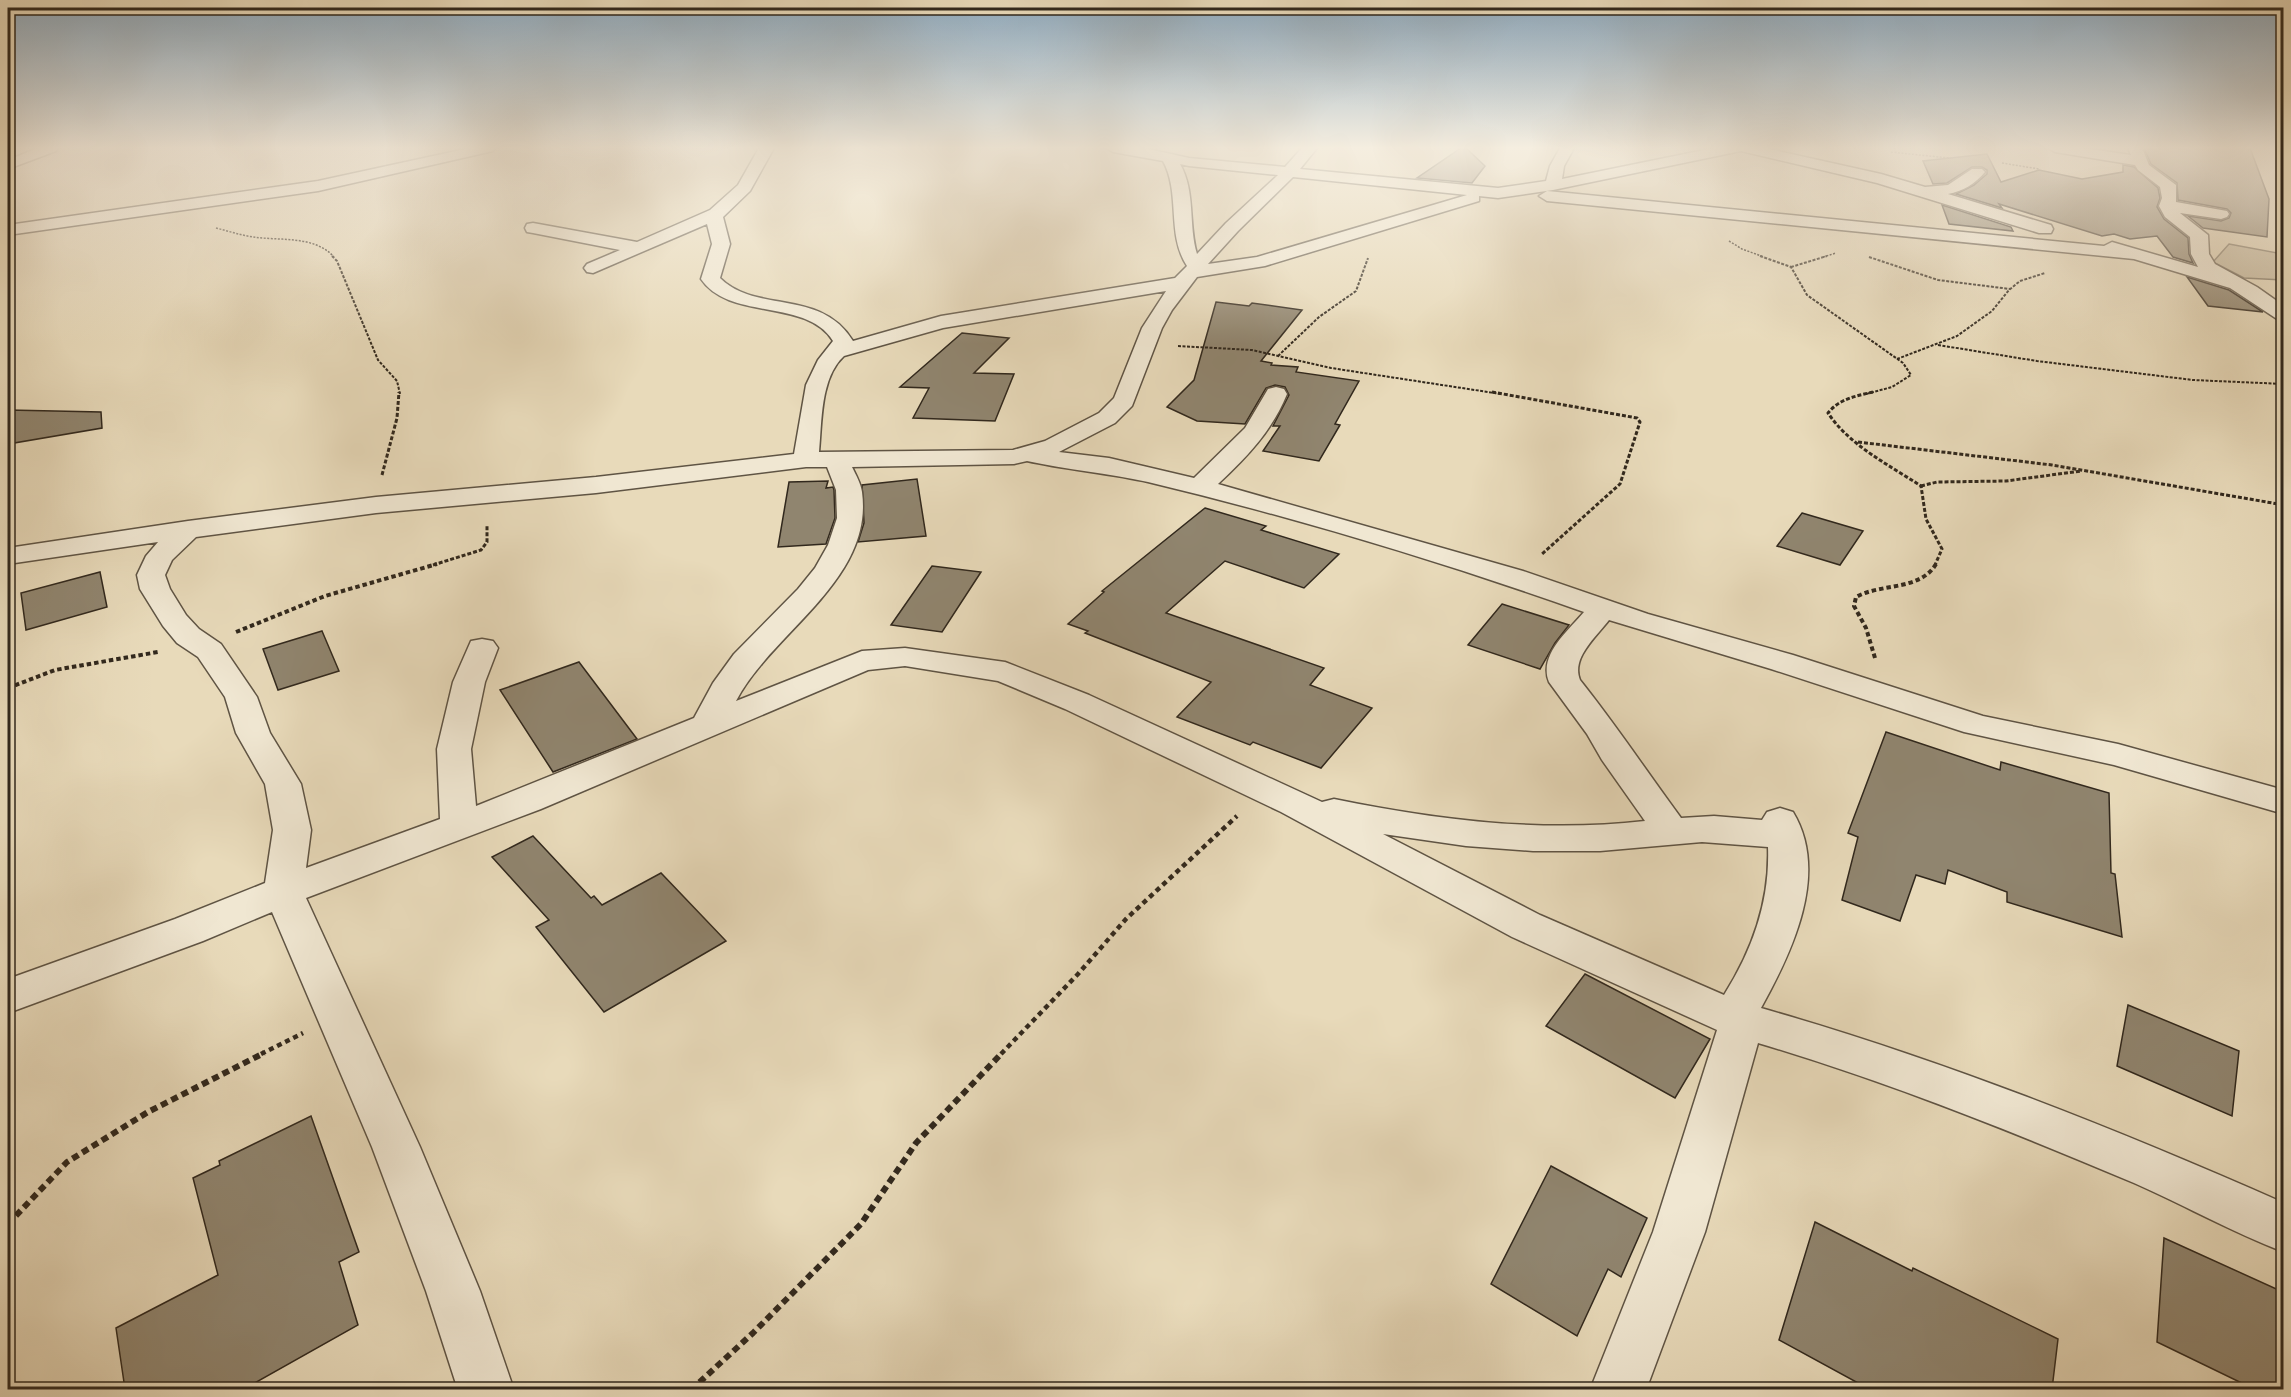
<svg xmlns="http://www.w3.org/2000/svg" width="2291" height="1397" font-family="Cardo,serif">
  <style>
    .green { fill: #c9bc9f; stroke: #7d725e; stroke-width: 1.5 }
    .building { fill: #90856f; stroke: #31281d; stroke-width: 1.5 }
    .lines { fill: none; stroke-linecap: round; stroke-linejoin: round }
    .minor-casing { stroke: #5f5444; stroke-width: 3 }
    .path-far5 { stroke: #31281d; stroke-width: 1.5; stroke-dasharray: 2 1.5; stroke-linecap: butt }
    .path-far4 { stroke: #31281d; stroke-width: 2; stroke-dasharray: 3 1.5; stroke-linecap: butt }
    .path-far3 { stroke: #31281d; stroke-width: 3; stroke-dasharray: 4 2; stroke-linecap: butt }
    .path-far2 { stroke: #31281d; stroke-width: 4; stroke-dasharray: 4.5 3; stroke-linecap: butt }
    .path-far1 { stroke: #31281d; stroke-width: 4.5; stroke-dasharray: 5 4; stroke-linecap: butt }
    .path { stroke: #31281d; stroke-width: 6; stroke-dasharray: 7 4.5; stroke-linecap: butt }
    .minor { fill: #f0e7d2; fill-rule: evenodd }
  </style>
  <rect width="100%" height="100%" fill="#e8daba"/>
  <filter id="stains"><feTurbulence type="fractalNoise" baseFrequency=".00333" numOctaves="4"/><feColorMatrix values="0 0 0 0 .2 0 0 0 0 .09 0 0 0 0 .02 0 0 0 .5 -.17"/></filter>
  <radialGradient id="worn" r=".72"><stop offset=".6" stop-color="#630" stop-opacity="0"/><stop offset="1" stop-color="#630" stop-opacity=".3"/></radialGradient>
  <!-- green -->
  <path class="green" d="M 2229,244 L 2283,254 L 2283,280 L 2244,278 L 2213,262 Z"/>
  <!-- building -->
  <g class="building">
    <path d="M 1461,148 L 1466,148 L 1485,166 L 1472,183 L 1417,178 Z"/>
    <path d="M 2144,148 L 2250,148 L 2269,199 L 2267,237 L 2203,228 L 2188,216 L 2221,221 L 2229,218 L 2231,213 L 2227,209 L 2178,200 L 2177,183 L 2151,164 Z"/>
    <path d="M 1987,154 L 2001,182 L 2039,170 L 2082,179 L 2123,172 L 2123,165 L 2134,167 L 2158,188 L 2160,198 L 2157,207 L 2164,219 L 2188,238 L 2189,254 L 2193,263 L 2173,257 L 2157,236 L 2130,239 L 2114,234 L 2102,236 L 1999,204 L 2002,208 L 1956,194 L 1974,185 L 1987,174 L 1987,170 L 1982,167 L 1972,167 L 1947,183 L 1933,184 L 1923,161 Z"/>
    <path d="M 1942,205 L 2011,227 L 2013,231 L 1949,224 Z"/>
    <path d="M 2187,277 L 2229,290 L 2263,312 L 2208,306 Z"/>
    <path d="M 1216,302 L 1249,306 L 1252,303 L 1302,310 L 1261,361 L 1272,363 L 1271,365 L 1298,367 L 1296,372 L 1359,381 L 1335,424 L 1340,425 L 1319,461 L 1263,451 L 1280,426 L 1273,426 L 1289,395 L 1285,387 L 1275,385 L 1266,388 L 1245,424 L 1197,421 L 1167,407 L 1194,380 Z"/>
    <path d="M 962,333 L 1009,338 L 974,373 L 1014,374 L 995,421 L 913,418 L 929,388 L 900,387 Z"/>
    <path d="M 8,410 L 101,412 L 102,428 L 8,444 Z"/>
    <path d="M 917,479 L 926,536 L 858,542 L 864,523 L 862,485 Z"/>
    <path d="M 828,481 L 826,488 L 833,487 L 834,490 L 835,518 L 826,544 L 778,547 L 789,482 Z"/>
    <path d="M 1205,508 L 1266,526 L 1261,530 L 1339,554 L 1304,588 L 1225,561 L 1166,613 L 1324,668 L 1310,685 L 1372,708 L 1321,768 L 1253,742 L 1250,745 L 1177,717 L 1211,682 L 1085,633 L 1088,631 L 1068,624 L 1104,592 L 1102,591 Z"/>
    <path d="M 1802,513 L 1863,531 L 1840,565 L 1777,546 Z"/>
    <path d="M 932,566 L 981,572 L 942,632 L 891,625 Z"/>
    <path d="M 100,572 L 107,607 L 26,630 L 21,593 Z"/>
    <path d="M 1502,604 L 1569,625 L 1555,643 L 1540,669 L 1468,645 Z"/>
    <path d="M 322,631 L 339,671 L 278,690 L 263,649 Z"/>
    <path d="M 579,662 L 637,739 L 553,772 L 500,690 Z"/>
    <path d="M 1886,732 L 2000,770 L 2001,762 L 2109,793 L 2111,873 L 2115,874 L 2122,937 L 2007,902 L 2007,892 L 1948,870 L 1945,884 L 1916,875 L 1900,921 L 1842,900 L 1858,837 L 1848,833 Z"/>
    <path d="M 533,836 L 591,898 L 594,896 L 602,905 L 661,873 L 726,941 L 604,1012 L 536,927 L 549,920 L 492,857 Z"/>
    <path d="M 1585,974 L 1710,1039 L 1675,1098 L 1546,1026 Z"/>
    <path d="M 2128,1005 L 2239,1051 L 2232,1116 L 2117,1066 Z"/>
    <path d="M 311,1116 L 359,1252 L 339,1262 L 358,1325 L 244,1389 L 125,1389 L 116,1328 L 218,1275 L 193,1178 L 220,1165 L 219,1161 Z"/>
    <path d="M 1551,1166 L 1647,1218 L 1621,1277 L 1608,1269 L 1577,1336 L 1491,1284 Z"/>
    <path d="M 1815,1222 L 1912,1271 L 1913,1268 L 2058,1339 L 2052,1389 L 1869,1389 L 1779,1340 Z"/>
    <path d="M 2164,1238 L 2283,1292 L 2283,1389 L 2254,1389 L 2157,1342 Z"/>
  </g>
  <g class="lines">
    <defs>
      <g id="minor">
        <path d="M 38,148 L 58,148 L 56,151 L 8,169 L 8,160 Z"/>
        <path d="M 470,148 L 495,148 L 493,151 L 318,191 L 8,235 L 8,225 L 318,181 Z"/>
        <path d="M 759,148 L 774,148 L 750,191 L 723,217 L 730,244 L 720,278 C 756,314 821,288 853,341 L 941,316 L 1175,278 L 1187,266 C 1166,234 1181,194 1163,161 L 1113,152 L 1106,148 L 1144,148 L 1189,158 L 1285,167 L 1302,148 L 1317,148 L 1300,169 L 1498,188 L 1546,181 L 1550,166 L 1560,148 L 1574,148 L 1564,166 L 1562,179 L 1714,148 L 1765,148 L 1881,174 L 1925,187 L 1948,185 L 1972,169 L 1982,169 L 1985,172 C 1975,184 1963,191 1948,194 L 2051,225 L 2053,229 L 2051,233 L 2039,233 L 1877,183 L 1741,151 L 1553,190 L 1498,198 L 1479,196 L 1479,201 L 1265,266 L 1197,277 L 1172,310 L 1162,328 L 1132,406 L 1115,423 L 1059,452 L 1109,458 L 1194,478 L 1245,428 L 1268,389 L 1276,387 L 1284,389 L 1287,394 C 1272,431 1246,458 1218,484 L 1523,571 L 1648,614 L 1793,655 L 1983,716 L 2118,744 L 2284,790 L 2284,814 L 2114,765 L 1964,732 L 1771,669 L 1609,620 C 1596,637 1571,658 1580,680 C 1616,725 1647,772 1681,818 L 1714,816 L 1762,820 L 1767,812 L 1780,808 L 1793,812 C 1830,873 1792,952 1761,1008 C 1940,1059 2114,1128 2284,1203 L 2284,1252 C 2232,1232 2184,1205 2134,1183 C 2011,1131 1886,1081 1758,1043 L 1705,1232 L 1646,1390 L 1590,1390 L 1653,1232 L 1717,1030 L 1512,937 L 1281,812 L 1065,709 L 998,681 L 905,666 L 868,670 L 541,809 L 306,898 L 420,1147 L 480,1291 L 514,1390 L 458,1390 L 426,1291 L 372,1147 L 272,912 L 203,941 L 8,1013 L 8,979 L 175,919 L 265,883 L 273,830 L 265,784 L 236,733 L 225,697 L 198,657 L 177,643 L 163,626 L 140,589 L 137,575 L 146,556 L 158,542 L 8,564 L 8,548 L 188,521 L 376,497 L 596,477 L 794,454 L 806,385 L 818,360 L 833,341 C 807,298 729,321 701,279 L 712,244 L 707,224 L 593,273 L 587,272 L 584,268 L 587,264 L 620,250 L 533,233 L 527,232 L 525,228 L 527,224 L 533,223 L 637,242 L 710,210 L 738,185 ZM 1180,164 L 1189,166 L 1278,175 L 1226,223 L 1197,254 C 1188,225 1196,192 1180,164 ZM 1293,177 L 1467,195 L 1257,257 L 1208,264 L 1238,231 ZM 1166,291 L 1142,328 L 1114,398 L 1099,413 L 1045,441 L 1013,450 L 819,452 C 822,422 820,378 844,356 L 943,328 ZM 1027,461 C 1067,470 1108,473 1148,482 C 1294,517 1443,562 1584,612 C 1568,631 1538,655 1549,682 L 1587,734 L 1602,760 L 1645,821 C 1541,833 1436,820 1334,799 L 1322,802 L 1089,695 L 1005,662 L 905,648 L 862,651 L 736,701 C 772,632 874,580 862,492 C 861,484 856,475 852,467 L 1014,464 ZM 806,467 L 827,467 L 836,490 L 837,518 L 828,545 L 815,568 L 798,589 L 734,654 L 713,683 L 694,718 L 476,806 L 471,749 L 485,682 L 498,648 L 493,641 L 482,639 L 471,641 L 453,682 L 437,749 L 440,819 L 306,868 L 311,830 L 301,784 L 270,733 L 257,697 L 221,644 L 199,629 L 186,615 L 170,589 L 165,575 L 172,560 L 196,537 L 376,513 L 596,493 ZM 1383,834 L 1466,846 L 1533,851 L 1600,851 L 1702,842 L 1768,847 C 1770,901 1753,949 1724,995 L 1540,915 Z"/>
        <path d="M 2048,148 L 2083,148 L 2131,155 L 2128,148 L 2142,148 L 2149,165 L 2176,185 L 2176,202 L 2227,211 L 2229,214 L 2227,217 L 2221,219 L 2180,213 L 2208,235 L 2209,254 L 2215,264 L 2257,287 L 2284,306 L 2284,321 L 2277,319 L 2230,288 L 2134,259 L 1547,201 L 1539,196 L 1547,191 L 2104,246 L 2112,242 L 2198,267 L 2191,254 L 2190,237 L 2165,217 L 2159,206 L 2162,198 L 2160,187 L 2138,170 L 2135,165 L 2055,152 Z"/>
      </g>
    </defs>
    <!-- minor casing -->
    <use href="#minor" class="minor-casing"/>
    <!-- path-far5 -->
    <g class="path-far5">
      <path d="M 1891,152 L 1949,158"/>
      <path d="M 2002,163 L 2039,169"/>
      <path d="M 216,228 C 228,231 240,235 253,237 C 280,241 314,235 334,257"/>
      <path d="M 1729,241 L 1742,249 L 1764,257"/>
      <path d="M 1823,257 L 1836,253"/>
    </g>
    <!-- path-far4 -->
    <g class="path-far4">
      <path d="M 332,256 L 337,261 L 378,360 L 397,381 L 400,394"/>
      <path d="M 1760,256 L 1791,267 L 1807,295 L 1903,363 L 1911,375 L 1892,387 L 1866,394"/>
      <path d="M 1869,257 L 1938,280 L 2010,289"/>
      <path d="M 1791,267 L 1827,256"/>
      <path d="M 1938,345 L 2037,361 L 2193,380 L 2284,384"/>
      <path d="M 1178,346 L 1252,350 L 1331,368 L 1501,394"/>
      <path d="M 1278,356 L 1319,317 L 1356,291 L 1368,258"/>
      <path d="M 1897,359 L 1957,336 L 1992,311 L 2009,290 L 2020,281 L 2045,273"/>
    </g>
    <!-- path-far3 -->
    <g class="path-far3">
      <path d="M 1492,392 L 1637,418 L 1640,422 L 1620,484 L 1542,554"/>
      <path d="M 1873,392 C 1856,396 1839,399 1828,413 C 1849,445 1889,465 1921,486 L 1926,519 L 1942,549 L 1935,565"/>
      <path d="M 1858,442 L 2052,465 L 2284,505"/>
      <path d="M 382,475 L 397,418 L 399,392"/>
      <path d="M 1921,486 L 1937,482 L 2006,481 L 2081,471"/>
      <path d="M 433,565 L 481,550 L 487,542 L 487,525"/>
    </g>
    <!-- path-far2 -->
    <g class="path-far2">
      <path d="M 236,632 L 325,596 L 437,564"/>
      <path d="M 1875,658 L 1866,628 L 1854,606 L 1856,597 C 1881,583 1920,591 1936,564"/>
      <path d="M 8,688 L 55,670 L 158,652"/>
    </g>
    <!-- path-far1 -->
    <g class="path-far1">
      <path d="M 261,1054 L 303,1033"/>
      <path d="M 1001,1054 L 1078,974 L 1126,919 L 1237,816"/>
    </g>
    <!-- path -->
    <g class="path">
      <path d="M 8,1224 L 67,1162 L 148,1112 L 264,1053"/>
      <path d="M 691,1390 L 753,1333 L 861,1224 L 916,1143 L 1002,1053"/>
    </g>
    <!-- minor -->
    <use href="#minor" class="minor"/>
  </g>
  <!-- sky -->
  <linearGradient id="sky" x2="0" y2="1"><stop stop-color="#8fabc0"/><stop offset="0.43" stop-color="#f5eee0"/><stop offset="1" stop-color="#f5eee0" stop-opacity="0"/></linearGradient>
  <rect width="2291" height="344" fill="url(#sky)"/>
  <!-- margin -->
  <rect width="2291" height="1397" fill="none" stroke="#e8daba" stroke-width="30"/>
  <rect x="9" y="9" width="2273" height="1379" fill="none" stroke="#31281d" stroke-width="3"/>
  <rect x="15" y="15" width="2261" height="1367" fill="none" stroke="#31281d" stroke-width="1.5"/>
  <rect width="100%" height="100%" filter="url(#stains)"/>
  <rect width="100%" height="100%" fill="url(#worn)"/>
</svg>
